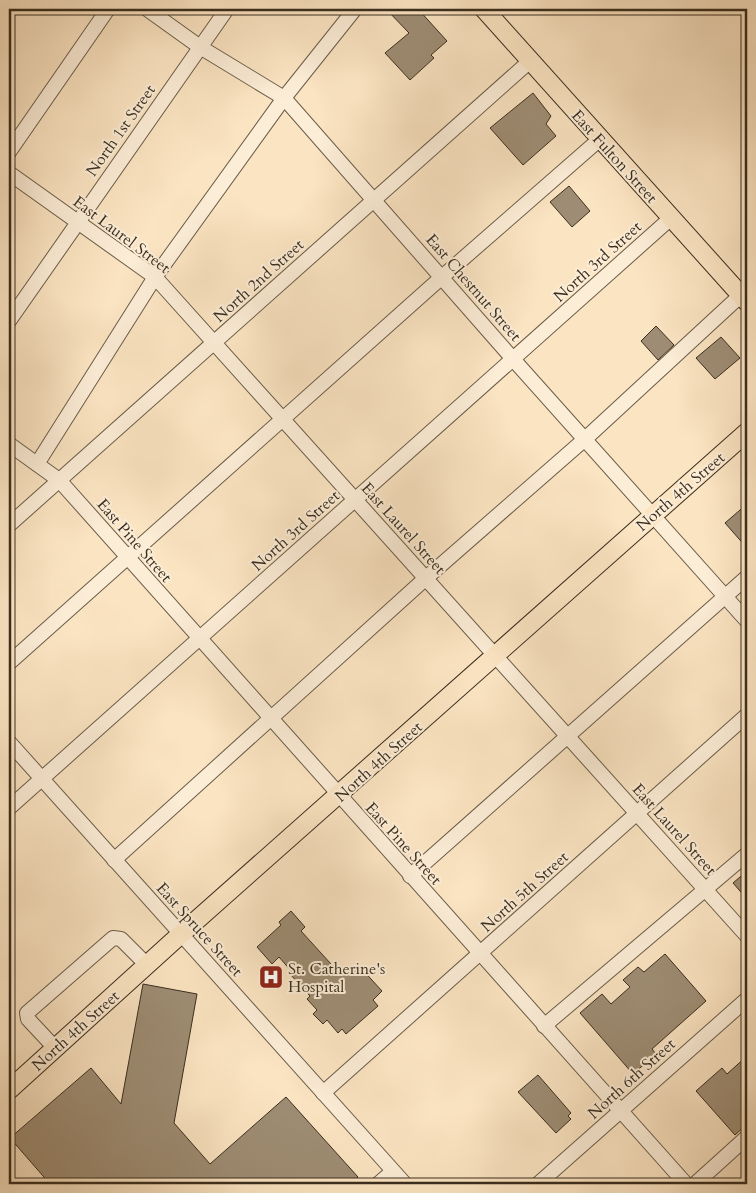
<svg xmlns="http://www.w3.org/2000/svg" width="756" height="1193" font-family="Cardo,serif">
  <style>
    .building { fill: #9e8d74; stroke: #3a2e1f }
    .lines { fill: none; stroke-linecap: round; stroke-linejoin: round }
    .minor-casing { stroke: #6a5c48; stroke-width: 16 }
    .major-casing { stroke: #3a2e1f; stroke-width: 20 }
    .minor { stroke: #fcedd7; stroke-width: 14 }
    .major { stroke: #fbe4c2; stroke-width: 18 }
    .labels { text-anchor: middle; stroke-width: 4; stroke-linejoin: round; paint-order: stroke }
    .street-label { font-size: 16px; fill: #3a2e1f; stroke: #fcedd7 }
    .poi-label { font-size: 16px; fill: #3a2e1f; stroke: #fcedd7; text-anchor: start }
  </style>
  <rect width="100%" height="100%" fill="#fbe4c2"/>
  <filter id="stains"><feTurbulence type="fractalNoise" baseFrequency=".004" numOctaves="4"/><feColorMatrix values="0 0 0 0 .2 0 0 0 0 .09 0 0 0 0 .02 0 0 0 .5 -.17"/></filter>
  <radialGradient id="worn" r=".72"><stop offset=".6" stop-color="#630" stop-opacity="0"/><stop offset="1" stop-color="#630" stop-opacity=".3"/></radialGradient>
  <!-- building -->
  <g class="building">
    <path d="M 386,9 L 418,9 L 447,41 L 431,55 L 434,58 L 410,80 L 385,53 L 409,33 Z"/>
    <path d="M 533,93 L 551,116 L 546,124 L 556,136 L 523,165 L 490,128 Z"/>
    <path d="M 569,186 L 590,211 L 572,227 L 550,202 Z"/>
    <path d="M 656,326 L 674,345 L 658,360 L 641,341 Z"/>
    <path d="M 721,337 L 740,358 L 715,379 L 696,358 Z"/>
    <path d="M 747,504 L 747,548 L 725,523 Z"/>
    <path d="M 747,871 L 747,899 L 733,883 Z"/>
    <path d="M 291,911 L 305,927 L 301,931 L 341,975 L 347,970 L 351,975 L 360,967 L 382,991 L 373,1000 L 378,1006 L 346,1034 L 342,1029 L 338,1033 L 327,1020 L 323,1024 L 313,1014 L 317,1010 L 307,999 L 310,996 L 290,974 L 292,972 L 279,957 L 272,964 L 257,947 L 281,925 L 279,922 Z"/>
    <path d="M 665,954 L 706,1001 L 652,1049 L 656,1054 L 633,1074 L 580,1013 L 602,994 L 611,1004 L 630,987 L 623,980 L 638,967 L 644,972 Z"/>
    <path d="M 143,984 L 197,994 L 174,1123 L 210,1164 L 286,1097 L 358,1177 L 350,1184 L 50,1184 L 10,1138 L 91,1068 L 121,1104 Z"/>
    <path d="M 747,1056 L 747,1124 L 735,1135 L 696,1091 L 722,1068 L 727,1074 Z"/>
    <path d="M 538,1075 L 571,1113 L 568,1116 L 571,1119 L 556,1133 L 518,1092 Z"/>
  </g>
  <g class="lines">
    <defs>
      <g id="minor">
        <path d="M 147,9 L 200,47 L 284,98 L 513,359 L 747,621"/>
        <path d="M 9,152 L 108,9"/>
        <path d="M 9,173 L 155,277 L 747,936"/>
        <path d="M 9,321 L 227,9"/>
        <path d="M 9,444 L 59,480 L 686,1184"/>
        <path d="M 37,464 L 155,277 L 284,98 L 355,9"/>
        <path d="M 9,525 L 530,61"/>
        <path d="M 9,663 L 442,277 L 600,139"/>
        <path d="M 9,742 L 405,1184"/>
        <path d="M 9,808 L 671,218"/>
        <path d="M 114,860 L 426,578 L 585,439 L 741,295"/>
        <path d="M 410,876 L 747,577"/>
        <path d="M 544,1026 L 747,854"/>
        <path d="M 55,1048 L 28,1019 L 27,1013 L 113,938 L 121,939 L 147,965"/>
        <path d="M 323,1093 L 747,715"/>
        <path d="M 378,1184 L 393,1171"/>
        <path d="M 538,1184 L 747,999"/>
        <path d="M 695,1184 L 747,1137"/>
      </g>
      <g id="major">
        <path d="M 484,9 L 747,302"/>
        <path d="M 9,1090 L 181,934 L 747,432"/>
      </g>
    </defs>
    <!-- minor casing -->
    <use href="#minor" class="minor-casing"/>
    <!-- major casing -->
    <use href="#major" class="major-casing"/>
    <!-- minor -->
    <use href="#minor" class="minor"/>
    <!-- major -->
    <use href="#major" class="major"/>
  </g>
  <!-- icons -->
  <defs>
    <symbol id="hospital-square" viewBox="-11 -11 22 22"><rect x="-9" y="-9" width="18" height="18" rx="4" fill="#8f2418" stroke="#fcedd7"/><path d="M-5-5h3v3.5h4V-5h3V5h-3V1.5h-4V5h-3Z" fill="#fff"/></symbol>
  </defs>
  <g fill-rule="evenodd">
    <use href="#hospital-square" x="257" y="963" width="28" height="28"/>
  </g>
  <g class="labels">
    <!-- street labels -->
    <g class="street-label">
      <text transform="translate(120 130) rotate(-55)" y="6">North 1st Street</text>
      <text transform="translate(615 156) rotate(48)" y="6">East Fulton Street</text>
      <text transform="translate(122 234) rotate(37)" y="6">East Laurel Street</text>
      <text transform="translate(597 261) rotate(-42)" y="6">North 3rd Street</text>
      <text transform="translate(258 280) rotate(-42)" y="6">North 2nd Street</text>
      <text transform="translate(474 287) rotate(49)" y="6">East Chestnut Street</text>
      <text transform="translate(680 491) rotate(-41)" y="6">North 4th Street</text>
      <text transform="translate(404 528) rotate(48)" y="6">East Laurel Street</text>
      <text transform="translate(295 530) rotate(-42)" y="6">North 3rd Street</text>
      <text transform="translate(135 540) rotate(49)" y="6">East Pine Street</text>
      <text transform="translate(378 761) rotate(-42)" y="6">North 4th Street</text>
      <text transform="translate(675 829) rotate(48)" y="6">East Laurel Street</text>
      <text transform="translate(404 843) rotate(48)" y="6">East Pine Street</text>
      <text transform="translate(524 891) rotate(-42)" y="6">North 5th Street</text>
      <text transform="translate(200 929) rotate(48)" y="6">East Spruce Street</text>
      <text transform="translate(75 1030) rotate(-42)" y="6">North 4th Street</text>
      <text transform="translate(631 1078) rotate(-42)" y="6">North 6th Street</text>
    </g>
    <!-- poi labels -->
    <g class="poi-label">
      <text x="288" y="974">St. Catherine's<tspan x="288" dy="18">Hospital</tspan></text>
    </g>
  </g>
  <!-- margin -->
  <rect width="756" height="1193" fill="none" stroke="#fbe4c2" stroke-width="30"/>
  <rect x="10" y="10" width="736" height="1173" fill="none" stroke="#3a2e1f" stroke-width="2.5"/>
  <rect x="15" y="15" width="726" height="1163" fill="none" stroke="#3a2e1f"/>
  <rect width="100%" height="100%" filter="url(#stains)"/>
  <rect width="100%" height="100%" fill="url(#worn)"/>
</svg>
